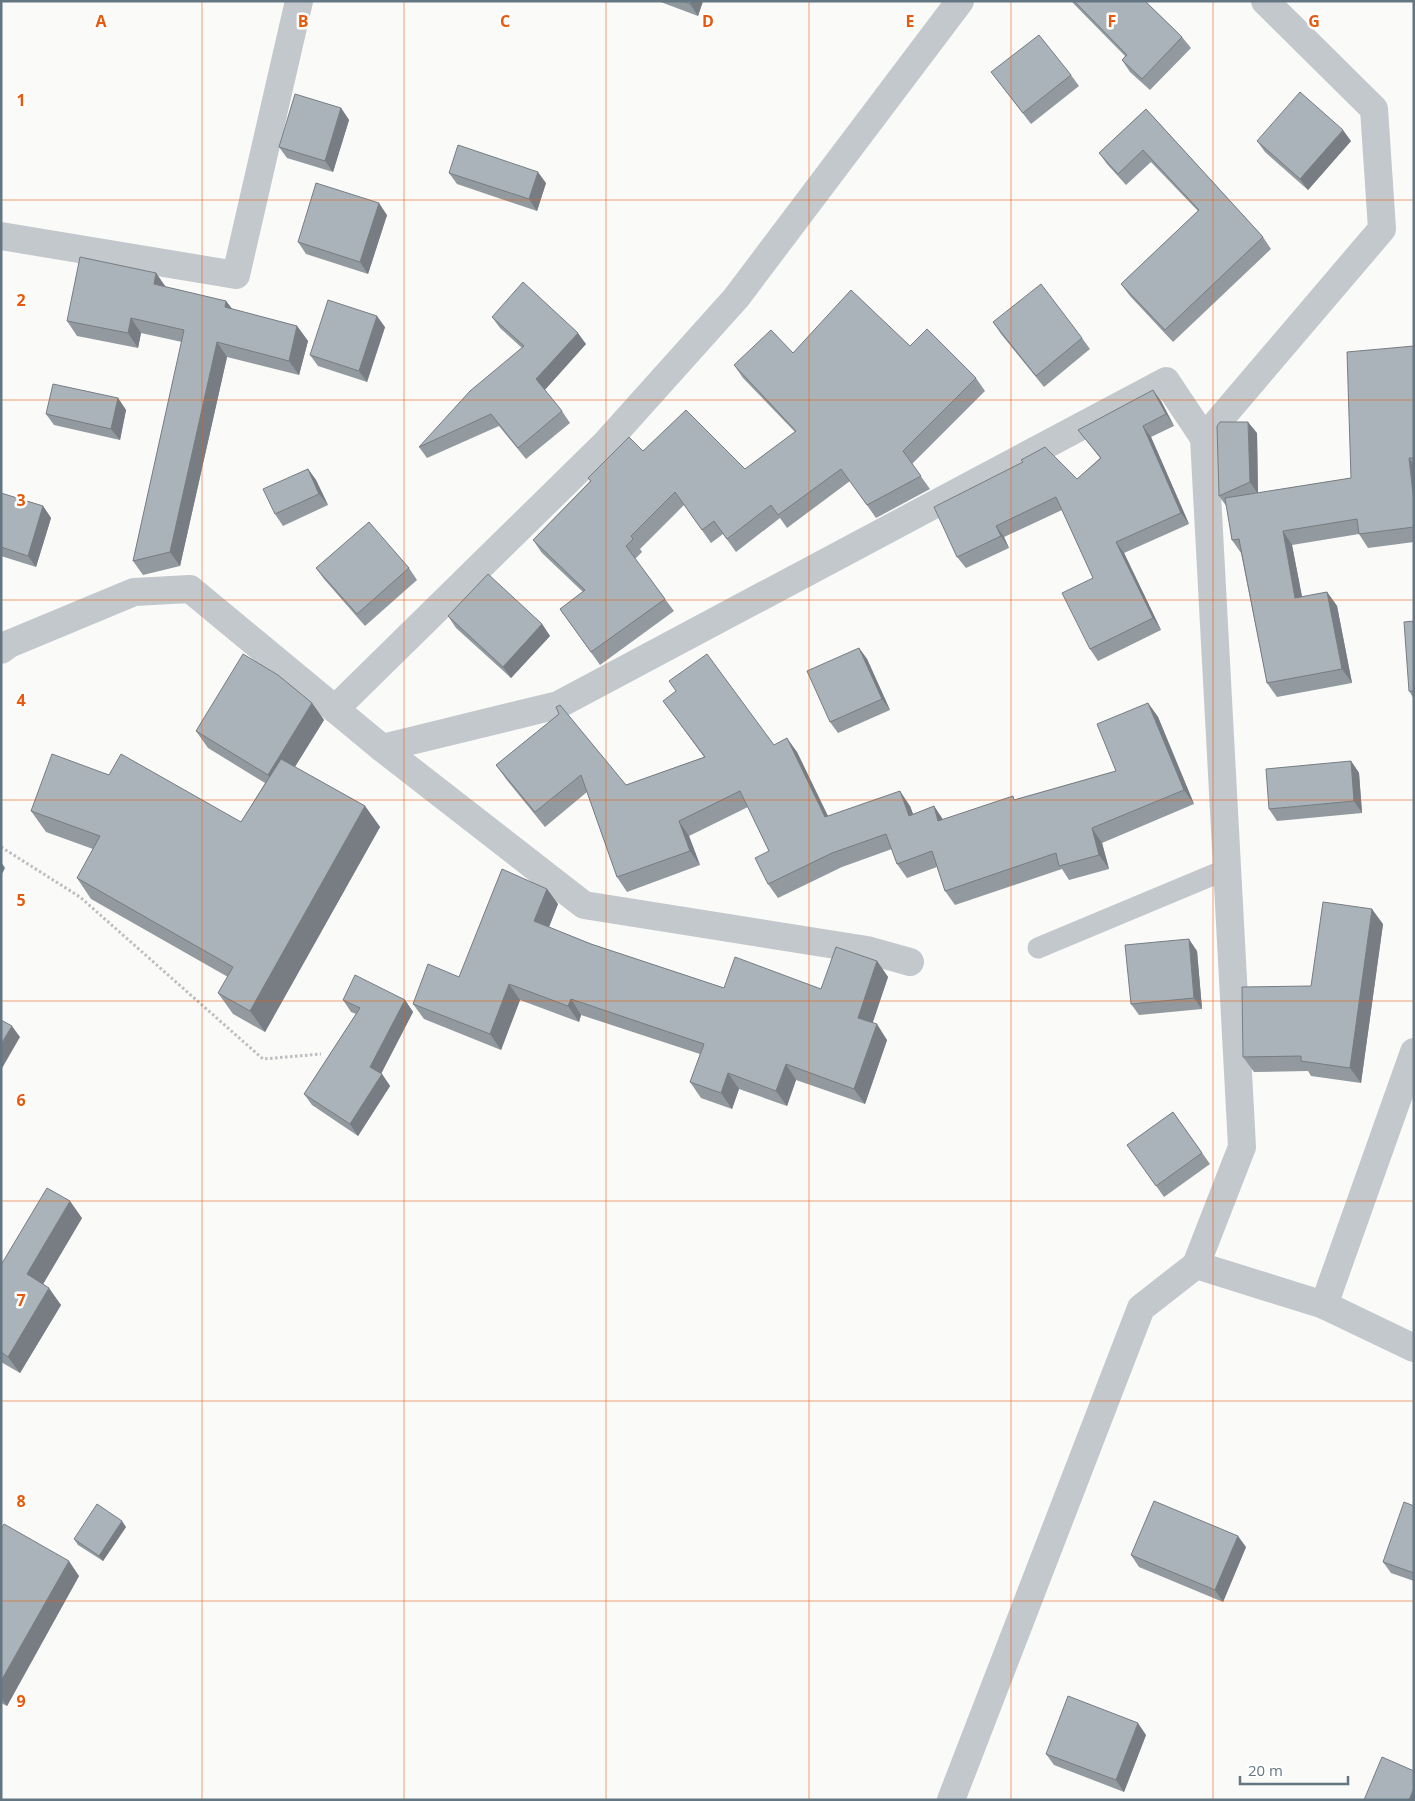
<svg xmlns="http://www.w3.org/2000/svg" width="1415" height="1801" font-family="'Open Sans',sans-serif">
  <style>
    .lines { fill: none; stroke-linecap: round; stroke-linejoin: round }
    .path { stroke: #bbbfc2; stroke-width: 3; stroke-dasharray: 2.5 2.5; stroke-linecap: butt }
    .lane { stroke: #c3c8cc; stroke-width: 21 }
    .street { stroke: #c3c8cc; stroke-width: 28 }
    .wall { fill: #929a9f }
    .shaded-wall { fill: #777d82 }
    .building { fill: #aab3b9; stroke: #777d82 }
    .grid { fill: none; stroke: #e8590c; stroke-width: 1; stroke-opacity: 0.55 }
    .grid-label { font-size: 16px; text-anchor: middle; font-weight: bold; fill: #e8590c; stroke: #fff; stroke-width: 5; stroke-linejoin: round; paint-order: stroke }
  </style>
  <rect width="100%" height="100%" fill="#fafaf8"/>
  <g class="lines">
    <!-- path -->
    <path class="path" d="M 1,847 L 80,897 L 263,1059 L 321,1054"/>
    <!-- lane -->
    <path class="lane" d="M 1038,948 L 1227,869"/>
    <!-- street -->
    <g class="street">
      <path d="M 1,236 L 236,275 L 299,1"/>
      <path d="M 1204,438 L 1382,229 L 1374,109 L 1265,1"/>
      <path d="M 1,650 L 9,644 L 134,592 L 190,589 L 382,748 L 584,905 L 867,950 L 910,962"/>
      <path d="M 335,709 L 605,444 L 736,298 L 960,1"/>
      <path d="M 382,748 L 558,705 L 1166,381 L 1204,438 L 1242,1147 L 1196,1265"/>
      <path d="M 1324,1305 L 1414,1052"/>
      <path d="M 951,1800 L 1141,1308 L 1196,1265 L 1324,1305 L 1414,1348"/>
    </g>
  </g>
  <!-- wall -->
  <g class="wall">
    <path d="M 658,1 L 703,1 L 698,16 Z"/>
    <path d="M 1071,1 L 1145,1 L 1182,37 L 1191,48 L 1150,90 L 1130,72 L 1122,60 L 1125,56 Z"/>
    <path d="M 991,72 L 1071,75 L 1079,86 L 1031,124 Z"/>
    <path d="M 341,108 L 349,120 L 333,172 L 287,158 L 279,147 Z"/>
    <path d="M 1146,109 L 1263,237 L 1271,249 L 1173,342 L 1130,296 L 1121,284 L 1198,211 L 1151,162 L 1126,185 L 1107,164 L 1099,153 Z"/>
    <path d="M 1257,141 L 1351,141 L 1308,190 L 1265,152 Z"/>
    <path d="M 449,173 L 546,183 L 537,211 L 457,184 Z"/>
    <path d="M 387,215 L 368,274 L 306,254 L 298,242 Z"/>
    <path d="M 156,273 L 166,287 L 226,301 L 232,309 L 297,326 L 308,341 L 299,375 L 227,357 L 180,566 L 143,575 L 133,561 L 182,342 L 141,333 L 138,348 L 77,336 L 67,321 Z"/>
    <path d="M 492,317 L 586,344 L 544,390 L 562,411 L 570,423 L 526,459 L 499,426 L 427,458 L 419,447 L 522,348 L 500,328 Z"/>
    <path d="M 993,322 L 1082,338 L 1090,349 L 1044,387 L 1001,334 Z"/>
    <path d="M 385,327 L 367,382 L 318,366 L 310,355 Z"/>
    <path d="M 910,346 L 976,378 L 985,391 L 912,464 L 930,489 L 876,518 L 850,481 L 787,528 L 780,518 L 736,552 L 723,534 L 711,543 L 684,505 L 640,549 L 642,552 L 635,559 L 674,611 L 600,665 L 560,609 L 583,592 L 542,553 L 533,540 L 590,481 L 588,478 L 643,451 L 745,469 L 795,432 L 743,378 L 734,365 L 793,353 Z"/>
    <path d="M 1414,346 L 1414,542 L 1368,548 L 1359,534 L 1292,545 L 1302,597 L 1327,592 L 1337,606 L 1352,683 L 1277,697 L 1267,683 L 1241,553 L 1232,540 L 1227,507 L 1219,496 L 1257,433 L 1258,493 L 1351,478 Z"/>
    <path d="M 118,398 L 126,410 L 120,440 L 54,425 L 46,414 Z"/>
    <path d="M 1161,401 L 1174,426 L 1151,437 L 1189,524 L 1124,553 L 1161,630 L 1098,661 L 1090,649 L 1093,578 L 1062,510 L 1004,537 L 1009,548 L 966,568 L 957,557 L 1023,462 L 1077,479 L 1100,458 L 1078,430 Z"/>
    <path d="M 308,469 L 316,480 L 328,505 L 283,526 L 275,514 Z"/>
    <path d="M 1,493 L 43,506 L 51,518 L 36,567 L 1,556 Z"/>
    <path d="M 316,568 L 409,568 L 417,580 L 365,626 L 324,579 Z"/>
    <path d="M 448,616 L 542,624 L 550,636 L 511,678 L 456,628 Z"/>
    <path d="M 1414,621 L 1414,699 L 1409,691 Z"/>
    <path d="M 859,648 L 867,659 L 890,710 L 838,733 L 830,722 Z"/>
    <path d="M 663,701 L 774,745 L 797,752 L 828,816 L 910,806 L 913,814 L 934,806 L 943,820 L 1116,771 L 1148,703 L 1158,717 L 1194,804 L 1102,843 L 1109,869 L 1069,880 L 1062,869 L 955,905 L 945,891 L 937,867 L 907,878 L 897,864 L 892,849 L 842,867 L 778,898 L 768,884 L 769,851 L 748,807 L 689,836 L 700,865 L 627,892 L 617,877 L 587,792 L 545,827 L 506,779 L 496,765 L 559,714 L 626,785 L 704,757 Z"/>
    <path d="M 312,703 L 324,720 L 295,767 L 365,806 L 380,827 L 265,1032 L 233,1014 L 218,993 L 228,977 L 91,899 L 77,878 L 93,849 L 46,832 L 31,811 L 109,775 L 241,822 L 265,783 L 208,748 L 196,731 Z"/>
    <path d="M 1351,761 L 1359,773 L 1362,813 L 1277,821 L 1269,809 Z"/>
    <path d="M 547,889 L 558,904 L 549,927 L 591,944 L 724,988 L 821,989 L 877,961 L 888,977 L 872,1023 L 887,1040 L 865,1104 L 796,1080 L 787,1106 L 739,1089 L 732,1109 L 701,1098 L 690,1082 L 700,1054 L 581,1015 L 579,1022 L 520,1000 L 501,1050 L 424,1019 L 413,1004 L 459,977 Z"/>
    <path d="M 1383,924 L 1361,1083 L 1311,1076 L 1308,1071 L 1254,1072 L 1243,1057 L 1311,986 Z"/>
    <path d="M 1197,951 L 1202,1009 L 1139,1015 L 1131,1004 Z"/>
    <path d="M 343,1000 L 405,1000 L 413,1012 L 381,1073 L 390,1086 L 358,1136 L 312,1105 L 304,1094 L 356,1014 L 351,1012 Z"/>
    <path d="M 1173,1112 L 1210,1164 L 1164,1197 L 1127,1145 Z"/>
    <path d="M 82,1218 L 43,1284 L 61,1305 L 20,1373 L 1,1362 L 1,1265 Z"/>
    <path d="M 1414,1506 L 1414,1581 L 1391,1573 L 1383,1562 Z"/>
    <path d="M 126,1527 L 103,1561 L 78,1545 L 74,1539 Z"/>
    <path d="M 1,1529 L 79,1576 L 7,1706 L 1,1703 Z"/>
    <path d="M 1246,1547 L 1223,1602 L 1139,1567 L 1131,1555 Z"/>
    <path d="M 1146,1735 L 1124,1792 L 1054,1765 L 1046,1754 Z"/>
  </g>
  <!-- shaded-wall -->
  <g class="shaded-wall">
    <path d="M 691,1 L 703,1 L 698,16 L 690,4 Z"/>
    <path d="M 341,108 L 349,120 L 333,172 L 325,161 Z"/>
    <path d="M 1343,130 L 1351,141 L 1308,190 L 1300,179 Z"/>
    <path d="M 538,172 L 546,183 L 537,211 L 529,199 Z"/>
    <path d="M 379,203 L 387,215 L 368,274 L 360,262 Z"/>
    <path d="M 156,273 L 166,288 L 154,284 Z"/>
    <path d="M 226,301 L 237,315 L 225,307 Z"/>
    <path d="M 377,316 L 385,327 L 367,382 L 359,371 Z"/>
    <path d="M 131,318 L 141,333 L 138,348 L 128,333 Z"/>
    <path d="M 297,326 L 308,341 L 299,375 L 289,361 Z"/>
    <path d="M 578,333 L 586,344 L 544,391 L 536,379 Z"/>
    <path d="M 217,342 L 227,357 L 180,566 L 170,552 Z"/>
    <path d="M 1153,390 L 1161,401 L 1174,426 L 1166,414 Z"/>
    <path d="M 118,398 L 126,410 L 120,440 L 111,429 Z"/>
    <path d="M 1248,422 L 1257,433 L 1258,494 L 1250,482 Z"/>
    <path d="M 1143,426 L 1151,437 L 1189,524 L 1181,513 Z"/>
    <path d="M 1409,458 L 1414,465 L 1414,502 Z"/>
    <path d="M 308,469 L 316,480 L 328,505 L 319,494 Z"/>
    <path d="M 43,506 L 51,518 L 36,567 L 28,556 Z"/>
    <path d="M 996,526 L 1004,537 L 1009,548 L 1001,536 Z"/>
    <path d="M 1283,531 L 1292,545 L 1305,612 L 1295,598 Z"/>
    <path d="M 1116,542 L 1124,553 L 1161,630 L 1153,618 Z"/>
    <path d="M 1327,592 L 1337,606 L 1352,683 L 1342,669 Z"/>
    <path d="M 542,624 L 550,636 L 511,678 L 503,667 Z"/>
    <path d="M 859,648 L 867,659 L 890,710 L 882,699 Z"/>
    <path d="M 312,703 L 324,720 L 279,792 L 268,775 Z"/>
    <path d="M 1148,703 L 1158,717 L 1194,804 L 1184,790 Z"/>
    <path d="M 787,738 L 797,752 L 835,831 L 825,817 Z"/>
    <path d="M 1351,761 L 1359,773 L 1362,813 L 1354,801 Z"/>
    <path d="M 900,791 L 910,806 L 919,830 L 909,816 Z"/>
    <path d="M 365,806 L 380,827 L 265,1032 L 250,1011 Z"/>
    <path d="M 934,806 L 944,821 L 938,821 Z"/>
    <path d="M 679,821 L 689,836 L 700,865 L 690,851 Z"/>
    <path d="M 1092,828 L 1102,843 L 1109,869 L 1099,855 Z"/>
    <path d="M 1,862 L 5,868 L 1,876 Z"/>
    <path d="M 547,889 L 558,904 L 545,937 L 534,921 Z"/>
    <path d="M 1372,909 L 1383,924 L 1361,1083 L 1350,1068 Z"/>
    <path d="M 1189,939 L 1197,951 L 1202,1009 L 1194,998 Z"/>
    <path d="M 877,961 L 888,977 L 869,1034 L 858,1018 Z"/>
    <path d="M 509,984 L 520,1000 L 501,1050 L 490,1034 Z"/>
    <path d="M 571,999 L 581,1015 L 579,1022 L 568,1006 Z"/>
    <path d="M 405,1000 L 413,1012 L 379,1078 L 370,1067 Z"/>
    <path d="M 877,1024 L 887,1040 L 865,1104 L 854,1089 Z"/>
    <path d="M 12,1026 L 20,1037 L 1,1070 L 1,1044 Z"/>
    <path d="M 786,1064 L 796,1080 L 787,1106 L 776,1091 Z"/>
    <path d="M 728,1073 L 739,1089 L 732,1109 L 721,1093 Z"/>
    <path d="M 382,1074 L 390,1086 L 358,1136 L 350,1124 Z"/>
    <path d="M 70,1201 L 82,1218 L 39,1291 L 27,1274 Z"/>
    <path d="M 49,1288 L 61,1305 L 20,1373 L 8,1357 Z"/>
    <path d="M 122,1521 L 126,1527 L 103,1561 L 99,1556 Z"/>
    <path d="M 1238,1536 L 1246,1547 L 1223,1602 L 1215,1590 Z"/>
    <path d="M 69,1561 L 79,1576 L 7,1706 L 1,1698 L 1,1681 Z"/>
    <path d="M 1138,1723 L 1146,1735 L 1124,1792 L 1116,1780 Z"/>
    <path d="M 1414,1788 L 1414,1800 L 1409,1800 Z"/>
  </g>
  <!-- building -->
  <g class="building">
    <path d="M 683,1 L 691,1 L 690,4 Z"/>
    <path d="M 1074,1 L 1145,1 L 1182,37 L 1142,79 L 1122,60 L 1127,55 Z"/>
    <path d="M 1039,35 L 1071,75 L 1023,113 L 991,72 Z"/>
    <path d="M 1300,92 L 1343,130 L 1300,179 L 1257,141 Z"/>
    <path d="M 295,94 L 341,108 L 325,161 L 279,147 Z"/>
    <path d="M 1146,109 L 1263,237 L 1165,330 L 1121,284 L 1199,210 L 1143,150 L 1118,174 L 1099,153 Z"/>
    <path d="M 458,145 L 538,172 L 529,199 L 449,173 Z"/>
    <path d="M 316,183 L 379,203 L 360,262 L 298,242 Z"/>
    <path d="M 80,257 L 156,273 L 154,284 L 226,301 L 225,307 L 297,326 L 289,361 L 217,342 L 170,552 L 133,561 L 184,330 L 131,318 L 128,333 L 67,321 Z"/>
    <path d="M 523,282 L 578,333 L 536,379 L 562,411 L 518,448 L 491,414 L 419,447 L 470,391 L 524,346 L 492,317 Z"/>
    <path d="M 1041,284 L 1082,338 L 1036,376 L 993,322 Z"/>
    <path d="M 851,290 L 910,346 L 927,329 L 976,378 L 903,451 L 921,476 L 867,505 L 841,469 L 778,515 L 771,505 L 727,539 L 714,521 L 702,530 L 675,492 L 631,536 L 633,539 L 626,546 L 665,599 L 591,652 L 560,609 L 585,590 L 533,540 L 591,481 L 588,478 L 629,437 L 643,451 L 686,410 L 745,469 L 796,431 L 734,365 L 771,330 L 793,353 Z"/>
    <path d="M 328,300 L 377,316 L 359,371 L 310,355 Z"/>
    <path d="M 1414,346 L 1414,458 L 1409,458 L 1414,502 L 1414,527 L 1359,534 L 1357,519 L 1283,531 L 1295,598 L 1327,592 L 1342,669 L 1267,683 L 1239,539 L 1232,540 L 1225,498 L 1351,478 L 1347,352 Z"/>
    <path d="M 53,384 L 118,398 L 111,429 L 46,414 Z"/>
    <path d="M 1153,390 L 1166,414 L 1143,426 L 1181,513 L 1116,542 L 1153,618 L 1090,649 L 1062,593 L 1093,578 L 1056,497 L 996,526 L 1001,536 L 957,557 L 934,507 L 1023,462 L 1021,460 L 1045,447 L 1077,479 L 1101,458 L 1078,430 Z"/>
    <path d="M 1220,422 L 1248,422 L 1250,482 L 1219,496 L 1217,426 Z"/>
    <path d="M 308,469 L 319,494 L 275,514 L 263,489 Z"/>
    <path d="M 1,493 L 43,506 L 28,556 L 1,547 Z"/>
    <path d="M 369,522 L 409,568 L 357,614 L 316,568 Z"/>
    <path d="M 488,574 L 542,624 L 503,667 L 448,616 Z"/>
    <path d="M 1414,621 L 1414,691 L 1409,691 L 1404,622 Z"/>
    <path d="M 859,648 L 882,699 L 830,722 L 807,671 Z"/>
    <path d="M 243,654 L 278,675 L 312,703 L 268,775 L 196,731 Z"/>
    <path d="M 707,654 L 774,745 L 787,738 L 825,817 L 900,791 L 909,816 L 934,806 L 938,821 L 1013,796 L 1014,800 L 1116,771 L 1097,724 L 1148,703 L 1184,790 L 1092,828 L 1099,855 L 1059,866 L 1056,853 L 945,891 L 932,851 L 897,864 L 886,834 L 832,853 L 768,884 L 755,858 L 769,851 L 740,791 L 679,821 L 690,851 L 617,877 L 581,775 L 535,812 L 496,765 L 559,714 L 556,707 L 560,705 L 626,785 L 705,757 L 663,701 L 676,691 L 669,681 Z"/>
    <path d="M 52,754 L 109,775 L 121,754 L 241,822 L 281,759 L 365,806 L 250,1011 L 218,993 L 233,967 L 77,878 L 100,836 L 31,811 Z"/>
    <path d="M 1351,761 L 1354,801 L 1269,809 L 1266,769 Z"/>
    <path d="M 502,869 L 547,889 L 534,921 L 591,944 L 724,988 L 735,957 L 821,989 L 836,947 L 877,961 L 858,1018 L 877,1024 L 854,1089 L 786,1064 L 776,1091 L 728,1073 L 721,1093 L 690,1082 L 704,1044 L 571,999 L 568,1006 L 509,984 L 490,1034 L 413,1004 L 428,964 L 459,977 Z"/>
    <path d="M 1323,902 L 1372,909 L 1350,1068 L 1301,1061 L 1301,1056 L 1243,1057 L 1242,987 L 1311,986 Z"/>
    <path d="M 1189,939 L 1194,998 L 1131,1004 L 1125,945 Z"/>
    <path d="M 355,975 L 405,1000 L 370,1067 L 382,1074 L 350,1124 L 304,1094 L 360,1008 L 343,1000 Z"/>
    <path d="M 1,1020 L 12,1026 L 1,1044 Z"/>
    <path d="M 1173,1112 L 1202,1153 L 1156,1186 L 1127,1145 Z"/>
    <path d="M 47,1188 L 70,1201 L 27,1274 L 49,1288 L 8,1357 L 1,1352 L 1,1265 Z"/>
    <path d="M 1154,1501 L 1238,1536 L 1215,1590 L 1131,1555 Z"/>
    <path d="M 1404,1502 L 1414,1506 L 1414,1573 L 1383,1562 Z"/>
    <path d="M 97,1504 L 122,1521 L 99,1556 L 74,1539 Z"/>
    <path d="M 4,1524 L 69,1561 L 1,1681 L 1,1529 Z"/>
    <path d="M 1068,1696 L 1138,1723 L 1116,1780 L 1046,1754 Z"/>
    <path d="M 1382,1757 L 1414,1771 L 1414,1788 L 1409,1800 L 1364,1800 Z"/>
  </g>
  <!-- grid -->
  <path class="grid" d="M 202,1 L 202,1800M 404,1 L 404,1800M 606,1 L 606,1800M 809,1 L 809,1800M 1011,1 L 1011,1800M 1213,1 L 1213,1800M 1,200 L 1414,200M 1,400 L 1414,400M 1,600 L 1414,600M 1,800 L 1414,800M 1,1001 L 1414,1001M 1,1201 L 1414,1201M 1,1401 L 1414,1401M 1,1601 L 1414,1601"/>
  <g class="grid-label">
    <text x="101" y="27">A</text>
    <text x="303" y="27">B</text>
    <text x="505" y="27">C</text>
    <text x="708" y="27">D</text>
    <text x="910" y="27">E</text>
    <text x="1112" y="27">F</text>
    <text x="1314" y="27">G</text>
    <text x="21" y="106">1</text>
    <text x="21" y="306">2</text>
    <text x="21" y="506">3</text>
    <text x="21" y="706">4</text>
    <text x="21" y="906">5</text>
    <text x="21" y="1106">6</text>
    <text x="21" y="1306">7</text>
    <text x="21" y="1507">8</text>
    <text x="21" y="1707">9</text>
  </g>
  <!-- border -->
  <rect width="1415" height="1801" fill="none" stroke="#657683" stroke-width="5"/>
  <!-- scale -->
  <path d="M1240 1776v8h108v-8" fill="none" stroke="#657683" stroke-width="2.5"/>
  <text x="1248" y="1776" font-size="15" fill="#657683" stroke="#ffffff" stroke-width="4" paint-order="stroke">20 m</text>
</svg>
